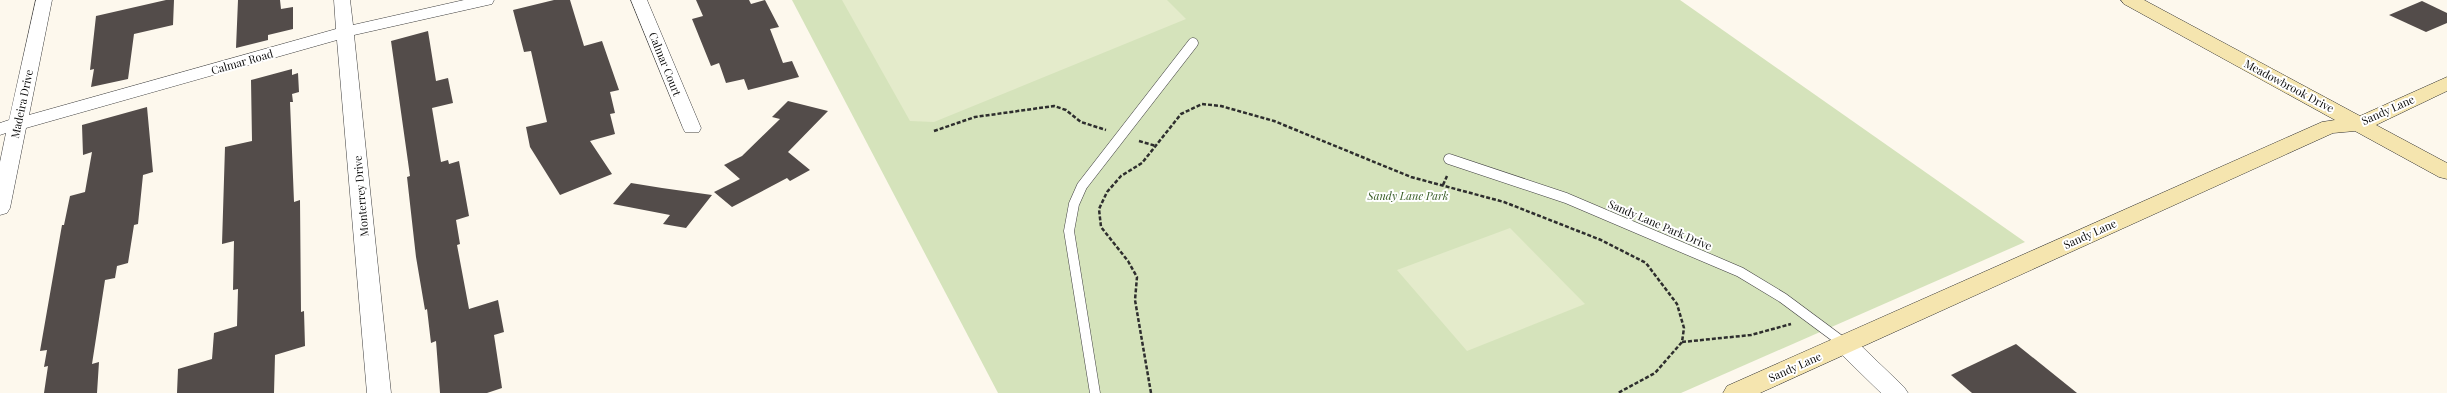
<svg xmlns="http://www.w3.org/2000/svg" width="2447" height="393" font-family="'Playfair Display',serif">
  <style>
    .green { fill: #d5e3bb }
    .pitch { fill: #e4ebcb }
    .building { fill: #534c4a }
    .lines { fill: none; stroke-linecap: round; stroke-linejoin: round }
    .lane-casing { stroke: #3f3f3f; stroke-width: 11 }
    .street-casing { stroke: #3f3f3f; stroke-width: 1 }
    .secondary-casing { stroke: #2e2e2e; stroke-width: 1 }
    .path { stroke: #2e2e2e; stroke-width: 2.5; stroke-dasharray: 4 2; stroke-linecap: butt }
    .lane { stroke: #fff; stroke-width: 10 }
    .street { fill: #fff; fill-rule: evenodd }
    .secondary { fill: #f5e5af; fill-rule: evenodd }
    .labels { text-anchor: middle; stroke-width: 4; stroke-linejoin: round; paint-order: stroke }
    .street-label { font-size: 11px; fill: #0c0c0c; stroke: #fff }
    .park-label { font-size: 11px; font-style: italic; fill: #365b24; stroke: #fff }
  </style>
  <rect width="100%" height="100%" fill="#fdf8ed"/>
  <!-- green -->
  <path class="green" d="M 792,0 L 1680,0 L 2025,242 L 1681,393 L 998,393 Z"/>
  <!-- pitch -->
  <g class="pitch">
    <path d="M 842,0 L 1167,0 L 1186,19 L 934,122 L 910,121 Z"/>
    <path d="M 1510,228 L 1585,304 L 1467,351 L 1397,270 Z"/>
  </g>
  <!-- building -->
  <g class="building">
    <path d="M 166,0 L 174,0 L 173,25 L 134,34 L 128,79 L 91,87 L 94,69 L 90,70 L 96,16 Z"/>
    <path d="M 238,0 L 280,0 L 281,9 L 293,7 L 293,29 L 268,35 L 268,40 L 236,48 Z"/>
    <path d="M 554,0 L 570,0 L 584,46 L 602,41 L 619,90 L 610,92 L 615,113 L 610,114 L 615,134 L 590,141 L 612,174 L 560,195 L 530,147 L 526,127 L 547,122 L 531,51 L 524,52 L 513,10 Z"/>
    <path d="M 696,0 L 749,0 L 751,4 L 765,0 L 779,27 L 770,29 L 783,63 L 792,61 L 799,77 L 748,90 L 744,79 L 726,83 L 719,63 L 711,66 L 692,19 L 703,16 Z"/>
    <path d="M 2422,1 L 2447,13 L 2447,23 L 2426,32 L 2389,15 Z"/>
    <path d="M 428,31 L 436,81 L 448,78 L 453,103 L 432,108 L 441,162 L 448,160 L 449,164 L 459,161 L 469,216 L 456,220 L 460,244 L 457,245 L 469,309 L 498,300 L 504,332 L 494,335 L 502,388 L 487,393 L 440,393 L 436,341 L 431,343 L 427,309 L 425,310 L 416,257 L 407,177 L 410,176 L 391,41 Z"/>
    <path d="M 292,69 L 292,75 L 298,73 L 299,92 L 292,94 L 293,102 L 290,102 L 294,202 L 300,200 L 301,312 L 304,311 L 305,346 L 275,355 L 274,393 L 177,393 L 178,369 L 212,359 L 214,333 L 237,326 L 238,289 L 233,290 L 234,241 L 222,244 L 225,147 L 252,141 L 251,80 Z"/>
    <path d="M 788,101 L 828,111 L 788,152 L 810,170 L 790,181 L 787,178 L 732,207 L 714,192 L 740,179 L 724,165 L 742,156 L 780,119 L 772,117 Z"/>
    <path d="M 147,107 L 153,172 L 143,175 L 138,224 L 134,225 L 128,263 L 117,266 L 115,278 L 105,280 L 92,364 L 99,362 L 97,393 L 44,393 L 48,366 L 44,367 L 47,350 L 40,351 L 62,225 L 64,225 L 70,196 L 85,192 L 92,152 L 83,155 L 82,125 Z"/>
    <path d="M 631,183 L 662,188 L 712,195 L 686,228 L 663,224 L 670,215 L 613,204 Z"/>
    <path d="M 2016,344 L 2077,393 L 1972,393 L 1951,375 Z"/>
  </g>
  <g class="lines">
    <defs>
      <g id="lane">
        <path d="M 1449,159 L 1566,198 L 1740,272 L 1783,298 L 1845,344"/>
        <path d="M 1095,393 L 1069,231 L 1074,204 L 1082,186 L 1193,43"/>
      </g>
      <g id="street">
        <path d="M 36,0 L 52,0 L 29,115 L 336,29 L 334,0 L 350,0 L 353,25 L 464,0 L 494,0 L 492,4 L 354,35 L 391,393 L 367,393 L 337,40 L 26,128 L 10,208 L 7,213 L 0,215 L 0,162 L 6,133 L 0,135 L 0,123 L 9,120 Z"/>
        <path d="M 631,0 L 647,0 L 701,128 L 699,132 L 685,132 L 683,128 Z"/>
        <path d="M 1845,336 L 1853,338 L 1904,387 L 1908,393 L 1881,393 L 1837,350 L 1834,344 L 1837,338 Z"/>
      </g>
      <path id="secondary" d="M 2121,0 L 2144,0 L 2360,116 L 2447,77 L 2447,91 L 2376,125 L 2447,163 L 2447,179 L 2439,177 L 2355,131 L 2333,133 L 1760,393 L 1723,393 L 1727,386 L 2322,122 L 2335,120 L 2124,4 Z"/>
    </defs>
    <!-- lane casing -->
    <use href="#lane" class="lane-casing"/>
    <!-- street casing -->
    <use href="#street" class="street-casing"/>
    <!-- secondary casing -->
    <use href="#secondary" class="secondary-casing"/>
    <!-- path -->
    <g class="path">
      <path d="M 934,131 L 975,117 L 1054,106 L 1066,110 L 1081,122 L 1106,130"/>
      <path d="M 1139,141 L 1156,146"/>
      <path d="M 1443,185 L 1447,176"/>
      <path d="M 1682,342 L 1751,335 L 1791,324"/>
      <path d="M 1151,393 L 1135,300 L 1137,277 L 1128,261 L 1101,227 L 1099,209 L 1107,192 L 1121,176 L 1142,163 L 1181,114 L 1202,104 L 1221,106 L 1274,121 L 1411,177 L 1504,202 L 1601,240 L 1646,263 L 1677,304 L 1684,328 L 1682,342 L 1655,373 L 1618,393"/>
    </g>
    <!-- lane -->
    <use href="#lane" class="lane"/>
    <!-- street -->
    <use href="#street" class="street"/>
    <!-- secondary -->
    <use href="#secondary" class="secondary"/>
  </g>
  <g class="labels">
    <!-- street labels -->
    <g class="street-label">
      <text transform="translate(242 62) rotate(-16)" y="4">Calmar Road</text>
      <text transform="translate(665 64) rotate(68)" y="4">Calmar Court</text>
      <text transform="translate(2289 86) rotate(28)" y="4">Meadowbrook Drive</text>
      <text transform="translate(22 104) rotate(-78)" y="4">Madeira Drive</text>
      <text transform="translate(2388 110) rotate(-24)" y="4">Sandy Lane</text>
      <text transform="translate(361 196) rotate(-95)" y="4">Monterrey Drive</text>
      <text transform="translate(1660 225) rotate(23)" y="4">Sandy Lane Park Drive</text>
      <text transform="translate(2090 234) rotate(-24)" y="4">Sandy Lane</text>
      <text transform="translate(1795 367) rotate(-24)" y="4">Sandy Lane</text>
    </g>
    <!-- park labels -->
    <g class="park-label">
      <text x="1408" y="200">Sandy Lane Park</text>
    </g>
  </g>
</svg>
